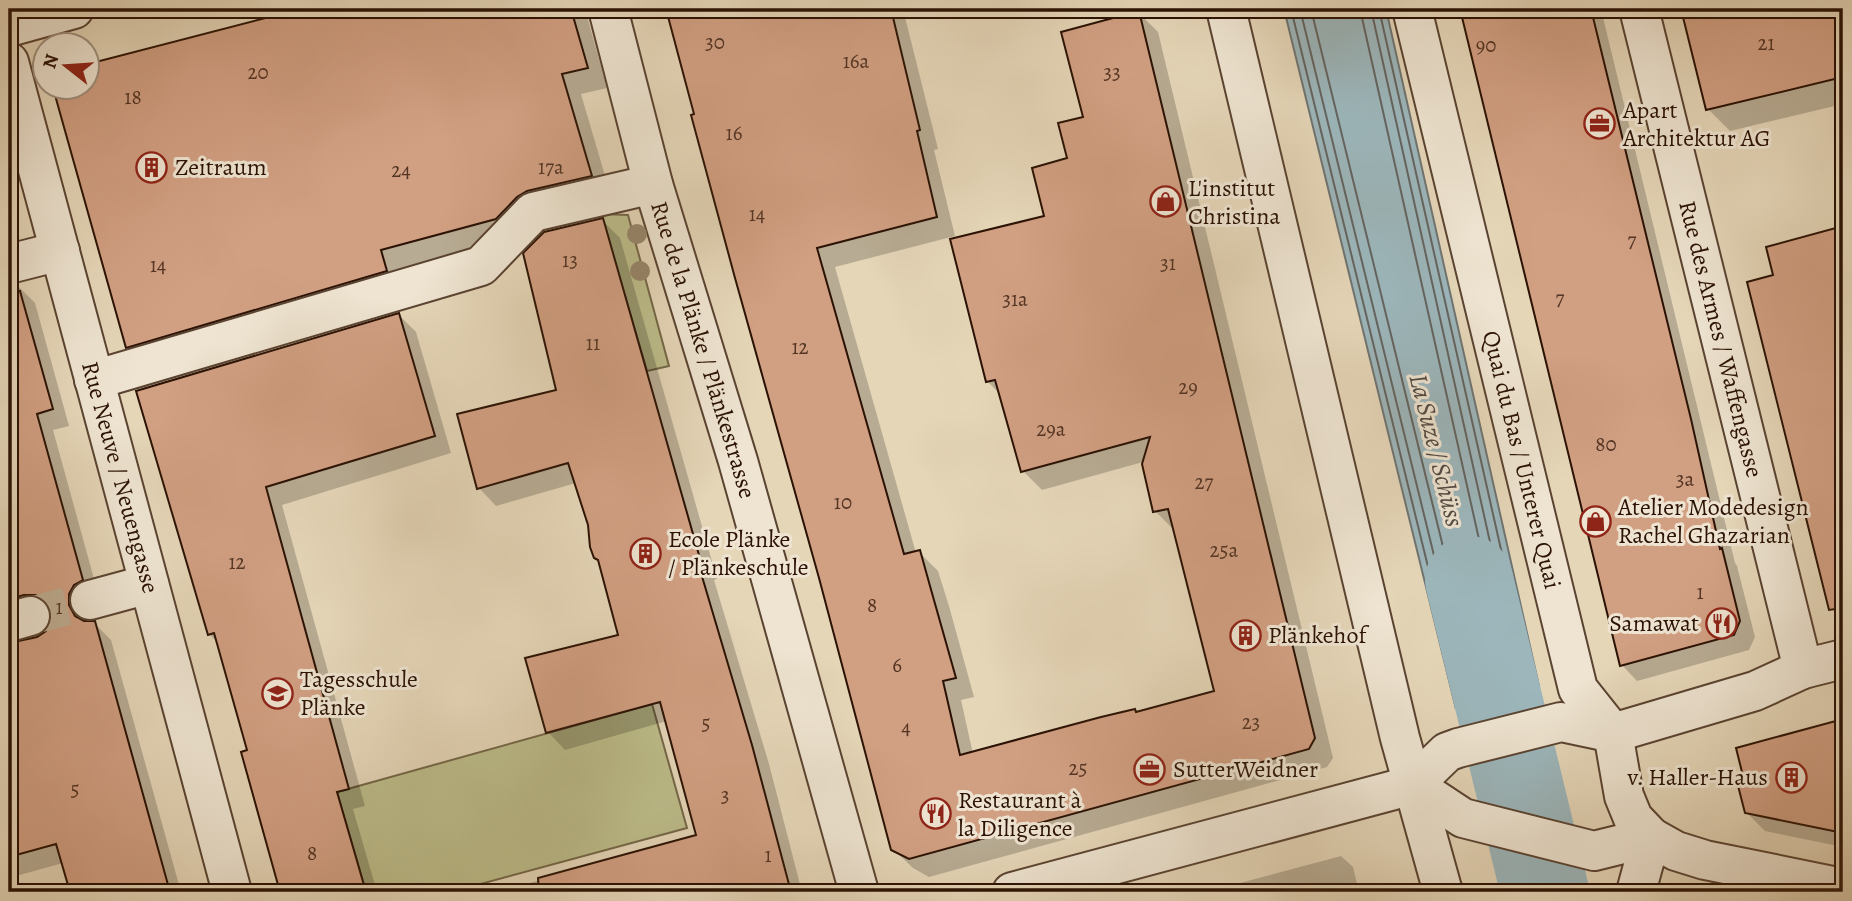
<svg xmlns="http://www.w3.org/2000/svg" width="1852" height="901" font-family="Alegreya,serif">
  <style>
    .green { fill: #bcbc8a; stroke: #746747; stroke-width: 2 }
    .water { fill: #9cb6bb; stroke: #6f7472; stroke-width: 2 }
    .pier { fill: #e5d6b8 }
    .shadow { fill: #0003; fill-rule: evenodd }
    .lines { fill: none; stroke-linecap: round; stroke-linejoin: round }
    .shore { stroke: #646460; stroke-width: 2 }
    .river { stroke: #9cb6bb; stroke-width: 88 }
    .building { fill: #d19f82; stroke: #2b1204; stroke-width: 2 }
    .minor-tunnel { stroke: #c0af94; stroke-width: 38; stroke-dasharray: 38 19; stroke-linecap: butt }
    .minor-casing { stroke: #5a4331; stroke-width: 42 }
    .minor { stroke: #eee4d1; stroke-width: 38 }
    .tree { fill: #96866b }
    .labels { text-anchor: middle; stroke-width: 6; stroke-linejoin: round; paint-order: stroke }
    .number-label { font-size: 21px; fill: #543524 }
    .poi-label { font-size: 24px; fill: #2b1204; stroke: #eee4d1; text-anchor: start }
    .street-label { font-size: 24px; fill: #2b1204; stroke: #eee4d1 }
    .water-label { font-size: 26px; font-style: italic; fill: #534b44; stroke: #eee4d1 }
  </style>
  <rect width="100%" height="100%" fill="#e5d6b8"/>
  <filter id="stains"><feTurbulence type="fractalNoise" baseFrequency=".00286" numOctaves="4"/><feColorMatrix values="0 0 0 0 .2 0 0 0 0 .09 0 0 0 0 .02 0 0 0 .5 -.17"/></filter>
  <radialGradient id="worn" r=".72"><stop offset=".6" stop-color="#630" stop-opacity="0"/><stop offset="1" stop-color="#630" stop-opacity=".3"/></radialGradient>
  <!-- green -->
  <g class="green">
    <path d="M 601,214 L 628,215 L 669,366 L 647,371 Z"/>
    <path d="M 652,704 L 687,828 L 451,892 L 366,892 L 337,792 Z"/>
  </g>
  <!-- water -->
  <path class="water" d="M 1284,9 L 1386,9 L 1539,686 L 1456,709 Z"/>
  <!-- pier -->
  <path class="pier" d="M 1542,685 L 1540,689 L 1456,713 L 1452,710 Z"/>
  <!-- shadow -->
  <g class="shadow">
    <path d="M 301,9 L 585,9 L 607,88 L 581,94 L 611,196 L 516,239 L 400,270 L 406,291 L 147,367 L 127,347 L 55,88 L 88,88 L 88,65 Z"/>
    <path d="M 668,9 L 903,9 L 938,149 L 934,150 L 955,236 L 835,267 L 916,553 L 919,552 L 938,571 L 949,606 L 974,697 L 961,700 L 973,754 L 1216,692 L 1174,530 L 1155,511 L 1143,462 L 1042,490 L 1023,471 L 1001,395 L 987,381 L 1046,218 L 1085,118 L 1139,13 L 1158,32 L 1333,758 L 1327,767 L 929,877 L 913,868 L 893,849 Z"/>
    <path d="M 1460,9 L 1601,9 L 1735,563 L 1737,566 L 1755,637 L 1749,650 L 1637,681 L 1622,665 Z"/>
    <path d="M 1683,9 L 1843,9 L 1843,104 L 1730,131 L 1708,109 Z"/>
    <path d="M 602,220 L 620,238 L 717,579 L 714,580 L 769,764 L 802,892 L 497,892 L 698,836 L 667,721 L 565,750 L 548,732 L 620,636 L 601,563 L 595,557 L 589,525 L 576,483 L 496,506 L 479,488 L 559,392 Z"/>
    <path d="M 1843,228 L 1843,612 L 1827,596 L 1775,276 L 1768,249 Z"/>
    <path d="M 18,286 L 35,303 L 69,426 L 53,430 L 99,597 L 86,611 L 85,623 L 94,623 L 111,640 L 181,892 L 71,892 L 63,863 L 9,878 L 9,659 L 41,650 L 46,633 L 53,622 L 53,611 L 43,611 L 26,594 L 9,533 L 9,287 ZM 36,593 L 54,604 L 52,607 L 36,597 Z"/>
    <path d="M 399,315 L 416,332 L 451,453 L 282,505 L 365,806 L 353,809 L 377,892 L 282,892 L 243,753 L 250,751 L 219,644 L 209,634 L 138,392 Z"/>
    <path d="M 1843,720 L 1843,847 L 1765,831 L 1746,812 L 1745,777 L 1738,749 Z"/>
    <path d="M 1341,856 L 1353,867 L 1359,892 L 1206,892 Z"/>
  </g>
  <g class="lines">
    <!-- shore -->
    <g class="shore">
      <path d="M 1291,9 L 1460,697 L 1464,700 L 1527,682 L 1530,678 L 1379,9"/>
      <path d="M 1300,9 L 1466,686 L 1470,689 L 1517,676 L 1519,672 L 1371,9"/>
      <path d="M 1311,9 L 1474,673 L 1478,676 L 1505,668 L 1507,664 L 1360,9"/>
    </g>
    <!-- river -->
    <path class="river" d="M 1469,580 L 1545,892"/>
  </g>
  <!-- building -->
  <g class="building">
    <path d="M 300,9 L 571,9 L 588,68 L 562,74 L 592,176 L 527,191 L 517,197 L 496,219 L 381,250 L 387,271 L 126,348 L 53,88 L 88,88 L 88,64 Z"/>
    <path d="M 666,9 L 891,9 L 920,130 L 917,131 L 937,217 L 817,248 L 904,554 L 920,550 L 930,586 L 956,678 L 943,681 L 960,755 L 1101,717 L 1135,709 L 1136,712 L 1214,691 L 1168,509 L 1153,512 L 1142,464 L 1150,437 L 1021,472 L 995,380 L 986,382 L 950,239 L 1044,216 L 1032,168 L 1067,158 L 1058,123 L 1083,117 L 1061,32 L 1139,11 L 1315,738 L 1309,749 L 909,859 L 891,850 L 819,578 L 735,278 L 691,115 L 694,114 Z"/>
    <path d="M 1460,9 L 1591,9 L 1691,419 L 1720,549 L 1722,548 L 1740,621 L 1734,635 L 1620,666 Z"/>
    <path d="M 1681,9 L 1843,9 L 1843,77 L 1706,110 Z"/>
    <path d="M 603,218 L 701,562 L 698,563 L 752,745 L 791,892 L 539,892 L 538,878 L 696,835 L 660,702 L 546,733 L 525,658 L 618,635 L 598,560 L 594,558 L 590,547 L 588,525 L 568,463 L 477,489 L 457,414 L 556,390 L 523,253 L 544,232 Z"/>
    <path d="M 1843,226 L 1843,608 L 1829,610 L 1747,282 L 1773,275 L 1766,247 Z"/>
    <path d="M 20,291 L 53,409 L 37,414 L 83,580 L 74,585 L 69,594 L 69,605 L 75,616 L 84,621 L 95,621 L 170,892 L 70,892 L 56,844 L 9,857 L 9,643 L 37,637 L 46,631 L 51,621 L 51,609 L 46,601 L 36,595 L 24,595 L 9,599 L 9,293 Z"/>
    <path d="M 399,313 L 435,436 L 266,487 L 349,789 L 337,792 L 366,892 L 280,892 L 241,752 L 247,750 L 214,633 L 208,635 L 136,391 Z"/>
    <path d="M 1843,719 L 1843,833 L 1745,813 L 1736,778 L 1743,776 L 1736,748 Z"/>
  </g>
  <g class="lines">
    <!-- minor-tunnel -->
    <path class="minor-tunnel" d="M 30,616 L 90,600"/>
    <defs>
      <g id="minor">
        <path id="s1" d="M 608,9 L 653,184 L 738,461 L 859,892"/>
        <path d="M 1226,9 L 1400,738 L 1443,892"/>
        <path id="s2" d="M 1412,9 L 1578,689 L 1613,733 L 1624,796 L 1633,818 L 1651,837 L 1676,851 L 1705,860 L 1843,888"/>
        <path id="s3" d="M 1639,9 L 1803,669"/>
        <path d="M 9,27 L 74,9"/>
        <path id="s4" d="M 9,62 L 232,892"/>
        <path d="M 9,264 L 60,251"/>
        <path d="M 94,380 L 481,266 L 533,212 L 653,184"/>
        <path d="M 90,600 L 149,584"/>
        <path d="M 9,622 L 30,616"/>
        <path d="M 1413,785 L 1463,818 L 1594,851 L 1651,837"/>
        <path d="M 1012,892 L 1413,785 L 1447,752 L 1458,748 L 1561,722 L 1613,733 L 1755,691 L 1803,669 L 1843,659"/>
        <path d="M 1636,892 L 1651,837"/>
      </g>
    </defs>
    <!-- minor casing -->
    <use href="#minor" class="minor-casing"/>
    <!-- minor -->
    <use href="#minor" class="minor"/>
  </g>
  <!-- trees -->
  <g class="tree">
    <circle cx="637" cy="234" r="10"/>
    <circle cx="640" cy="271" r="10"/>
  </g>
  <!-- icons -->
  <defs>
    <symbol id="office-ring" viewBox="-11 -11 22 22"><circle r="9.5" fill="#eee4d1" stroke="#8f2418" stroke-width="1.5"/><path d="M-6-3h4V-5.5h4V-3h4V5H-6ZM-1-4.5V-3h2v-1.5ZM-6 0V1H6V0Z" fill="#8f2418"/></symbol>
    <symbol id="building-ring" viewBox="-11 -11 22 22"><circle r="9.5" fill="#eee4d1" stroke="#8f2418" stroke-width="1.5"/><path d="M-4-6H4V6H1V3H-1V6H-4ZM-2.5-4.3h1.7v1.8h-1.7ZM.8-4.3h1.7v1.8H.8ZM-2.5-1h1.7V.8h-1.7ZM.8-1h1.7V.8H.8Z" fill="#8f2418"/></symbol>
    <symbol id="shop-ring" viewBox="-11 -11 22 22"><circle r="9.5" fill="#eee4d1" stroke="#8f2418" stroke-width="1.5"/><path d="M-5-2.5h2.3a2.7 3.5 0 0 1 5.4 0H5L5.5 6h-11ZM-1.5-2.5h3a1.5 2.3 0 0 0-3 0Z" fill="#8f2418"/></symbol>
    <symbol id="restaurant-ring" viewBox="-11 -11 22 22"><circle r="9.5" fill="#eee4d1" stroke="#8f2418" stroke-width="1.5"/><path d="M-5-6h1v4h1v-4h1v4h1v-4h1v5L-1.5 .5V6h-2V.5L-5-1ZM5-6V6H3V1.5H1.5Q1.5-4 5-6Z" fill="#8f2418"/></symbol>
    <symbol id="school-ring" viewBox="-11 -11 22 22"><circle r="9.5" fill="#eee4d1" stroke="#8f2418" stroke-width="1.5"/><path d="M0-5L7-2L0 1L-7-2ZM-4 1L0 2.5L4 1V4Q0 6-4 4Z" fill="#8f2418"/></symbol>
  </defs>
  <g fill-rule="evenodd">
    <use href="#office-ring" x="1582" y="106" width="35" height="35"/>
    <use href="#building-ring" x="134" y="150" width="35" height="35"/>
    <use href="#shop-ring" x="1148" y="184" width="35" height="35"/>
    <use href="#shop-ring" x="1578" y="504" width="35" height="35"/>
    <use href="#building-ring" x="628" y="536" width="35" height="35"/>
    <use href="#restaurant-ring" x="1704" y="606" width="35" height="35"/>
    <use href="#building-ring" x="1228" y="618" width="35" height="35"/>
    <use href="#school-ring" x="260" y="676" width="35" height="35"/>
    <use href="#office-ring" x="1132" y="752" width="35" height="35"/>
    <use href="#building-ring" x="1774" y="760" width="35" height="35"/>
    <use href="#restaurant-ring" x="918" y="796" width="35" height="35"/>
  </g>
  <g class="labels">
    <!-- number labels -->
    <g class="number-label">
      <text x="715" y="49">30</text>
      <text x="1766" y="50">21</text>
      <text x="1486" y="52">90</text>
      <text x="856" y="68">16a</text>
      <text x="258" y="79">20</text>
      <text x="1112" y="79">33</text>
      <text x="133" y="104">18</text>
      <text x="734" y="140">16</text>
      <text x="551" y="174">17a</text>
      <text x="401" y="177">24</text>
      <text x="757" y="221">14</text>
      <text x="1632" y="247">7</text>
      <text x="570" y="267">13</text>
      <text x="1168" y="270">31</text>
      <text x="158" y="272">14</text>
      <text x="1560" y="305">7</text>
      <text x="1015" y="306">31a</text>
      <text x="593" y="350">11</text>
      <text x="800" y="354">12</text>
      <text x="1188" y="394">29</text>
      <text x="1051" y="436">29a</text>
      <text x="1606" y="451">80</text>
      <text x="1685" y="486">3a</text>
      <text x="1204" y="489">27</text>
      <text x="843" y="509">10</text>
      <text x="1224" y="557">25a</text>
      <text x="237" y="569">12</text>
      <text x="1700" y="599">1</text>
      <text x="872" y="612">8</text>
      <text x="59" y="614">1</text>
      <text x="897" y="672">6</text>
      <text x="1251" y="729">23</text>
      <text x="706" y="730">5</text>
      <text x="906" y="734">4</text>
      <text x="1078" y="775">25</text>
      <text x="75" y="796">5</text>
      <text x="725" y="802">3</text>
      <text x="312" y="860">8</text>
      <text x="768" y="862">1</text>
    </g>
    <!-- poi labels -->
    <g class="poi-label">
      <text x="1623" y="118">Apart<tspan x="1623" dy="28">Architektur AG</tspan></text>
      <text x="175" y="175">Zeitraum</text>
      <text x="1188" y="196">L'institut<tspan x="1188" dy="28">Christina</tspan></text>
      <text x="1618" y="515">Atelier Modedesign<tspan x="1618" dy="28">Rachel Ghazarian</tspan></text>
      <text x="668" y="547">Ecole Plänke<tspan x="668" dy="28">/ Plänkeschule</tspan></text>
      <text x="1699" y="631" text-anchor="end">Samawat</text>
      <text x="1268" y="643">Plänkehof</text>
      <text x="300" y="687">Tagesschule<tspan x="300" dy="28">Plänke</tspan></text>
      <text x="1173" y="777">SutterWeidner</text>
      <text x="1768" y="785" text-anchor="end">v. Haller-Haus</text>
      <text x="958" y="808">Restaurant à<tspan x="958" dy="28">la Diligence</tspan></text>
    </g>
    <!-- street labels -->
    <g class="street-label">
      <text dy="8" stroke="none"><textPath href="#s3" startOffset="340">Rue des Armes / Waffengasse</textPath></text>
      <text dy="8" stroke="none"><textPath href="#s1" startOffset="354">Rue de la Plänke / Plänkestrasse</textPath></text>
      <text dy="8" stroke="none"><textPath href="#s2" startOffset="464">Quai du Bas / Unterer Quai</textPath></text>
      <text dy="8" stroke="none"><textPath href="#s4" startOffset="430">Rue Neuve / Neuengasse</textPath></text>
    </g>
    <!-- water labels -->
    <g class="water-label">
      <text transform="translate(1437 450) rotate(76)" y="9">La Suze / Schüss</text>
    </g>
  </g>
  <!-- margin -->
  <rect width="1852" height="901" fill="none" stroke="#e5d6b8" stroke-width="35"/>
  <rect x="10" y="10" width="1831" height="880" fill="none" stroke="#2b1204" stroke-width="3.5"/>
  <rect x="18" y="18" width="1817" height="866" fill="none" stroke="#2b1204" stroke-width="2"/>
  <!-- north arrow -->
  <g transform="translate(66 66) rotate(287)"><circle r="33" fill="#eee4d1" stroke="#a0907f" stroke-width="2"/>
  <path d="M0-5L12 26L0 18L-12 26Z" fill="#8f2418"/>
  <text y="-10" font-size="19" font-weight="bold" text-anchor="middle" fill="#2b1204">N</text>
  </g>
  <rect width="100%" height="100%" filter="url(#stains)"/>
  <rect width="100%" height="100%" fill="url(#worn)"/>
</svg>
